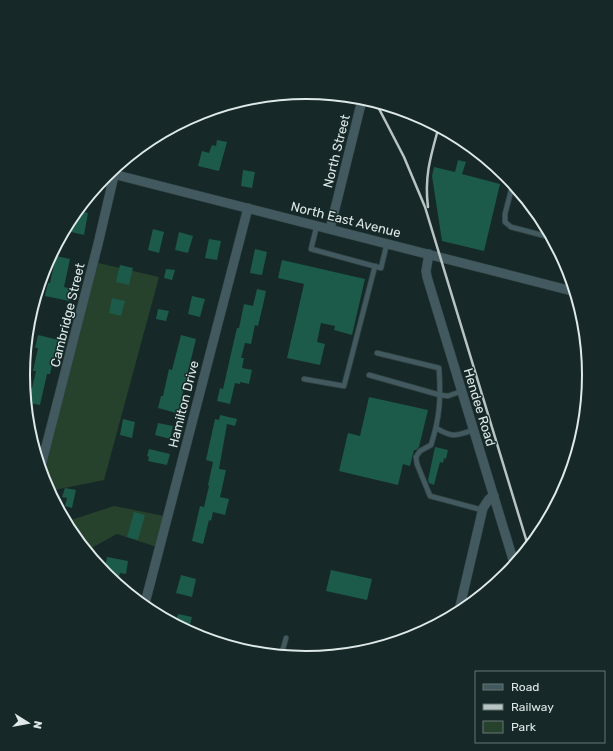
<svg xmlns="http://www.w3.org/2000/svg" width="613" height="751" font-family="Rubik,sans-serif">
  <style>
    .green { fill: #26422d }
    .building { fill: #1c5a4a }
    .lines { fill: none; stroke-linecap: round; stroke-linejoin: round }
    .service-casing { stroke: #324443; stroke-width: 6 }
    .minor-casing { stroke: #324443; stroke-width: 10 }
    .service { stroke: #41595f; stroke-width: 4.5 }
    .minor { stroke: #41595f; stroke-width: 9 }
    .rail { stroke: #b8c4c3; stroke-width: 2.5 }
    .labels { text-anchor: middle; stroke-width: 3; stroke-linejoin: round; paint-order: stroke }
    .street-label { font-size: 13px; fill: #dee9e8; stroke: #162928 }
    .rim { fill: none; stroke: #dee9e8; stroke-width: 2 }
  </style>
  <rect width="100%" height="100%" fill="#162928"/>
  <!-- green -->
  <g class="green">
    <path d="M 94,262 L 159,277 L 104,480 L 49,491 L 50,495 L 44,484 L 41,471 Z"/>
    <path d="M 114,506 L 169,517 L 160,548 L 117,534 L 86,551 L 71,533 L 65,522 Z"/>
  </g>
  <!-- building -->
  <g class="building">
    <path d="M 217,140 L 227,142 L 219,171 L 198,166 L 202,151 L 209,153 L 212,145 L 216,146 Z"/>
    <path d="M 458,160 L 466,162 L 462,174 L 500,184 L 484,251 L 442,241 L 432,176 L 434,167 L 455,172 Z"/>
    <path d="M 243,170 L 255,172 L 252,188 L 241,186 Z"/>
    <path d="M 77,210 L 88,213 L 84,235 L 71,232 L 75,213 Z"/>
    <path d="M 153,229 L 164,232 L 159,253 L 148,250 Z"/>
    <path d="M 179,232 L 193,236 L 188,253 L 175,250 Z"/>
    <path d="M 209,239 L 221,241 L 217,260 L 205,258 Z"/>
    <path d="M 255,249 L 267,252 L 262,275 L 250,273 Z"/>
    <path d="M 56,256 L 70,259 L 64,287 L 72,289 L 69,301 L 45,296 L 48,283 L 50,283 Z"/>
    <path d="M 282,260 L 365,279 L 352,335 L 334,330 L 335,326 L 321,323 L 317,342 L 325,344 L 320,365 L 287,358 L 304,284 L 278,278 Z"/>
    <path d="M 120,265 L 133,268 L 129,285 L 116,282 Z"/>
    <path d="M 166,269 L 175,270 L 172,280 L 164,278 Z"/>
    <path d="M 257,289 L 266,291 L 263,305 L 258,326 L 255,325 L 251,344 L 245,343 L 241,358 L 244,358 L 242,368 L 252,370 L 249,384 L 240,382 L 240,384 L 235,383 L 230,404 L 217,401 L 220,388 L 223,389 L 233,345 L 237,328 L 239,328 L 244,304 L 253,306 Z"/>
    <path d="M 192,296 L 205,299 L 200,317 L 188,314 Z"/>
    <path d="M 112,298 L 125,301 L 121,316 L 109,313 Z"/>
    <path d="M 158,309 L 169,311 L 166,321 L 156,319 Z"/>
    <path d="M 38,335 L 59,340 L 57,352 L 55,352 L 50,374 L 47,374 L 40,405 L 29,403 L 30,397 L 25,396 L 25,394 L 26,387 L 32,388 L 36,371 L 33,371 L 38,348 L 35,348 Z"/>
    <path d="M 181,335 L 196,339 L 181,400 L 183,401 L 180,414 L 158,408 L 161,396 L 163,396 L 169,369 L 172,370 Z"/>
    <path d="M 369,397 L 428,410 L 419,447 L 416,450 L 414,450 L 410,466 L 403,464 L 398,485 L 339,471 L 348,433 L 360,436 Z"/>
    <path d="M 220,415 L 237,419 L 235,426 L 227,424 L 219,469 L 226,470 L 220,497 L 229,499 L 225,515 L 213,512 L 211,521 L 209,520 L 203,544 L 192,541 L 200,506 L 204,507 L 209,486 L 208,485 L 213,462 L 206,460 L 215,419 L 219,420 Z"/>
    <path d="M 123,419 L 135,422 L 132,438 L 120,435 Z"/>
    <path d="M 158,423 L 173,426 L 170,439 L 155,435 Z"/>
    <path d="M 435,447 L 448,450 L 446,459 L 444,458 L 443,463 L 440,462 L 434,485 L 429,483 L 428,480 Z"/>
    <path d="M 149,449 L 170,454 L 167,465 L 148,461 L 149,457 L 147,456 Z"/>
    <path d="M 65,488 L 76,490 L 72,508 L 65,506 L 67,498 L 62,497 Z"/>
    <path d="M 134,512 L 145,515 L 138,540 L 127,537 Z"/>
    <path d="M 107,557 L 128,561 L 126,574 L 120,573 L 117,585 L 104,574 Z"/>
    <path d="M 331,570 L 372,579 L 367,600 L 326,591 Z"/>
    <path d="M 181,575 L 196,579 L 192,597 L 176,593 Z"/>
    <path d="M 178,614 L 192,617 L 188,632 L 175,625 Z"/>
  </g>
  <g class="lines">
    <defs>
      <g id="service">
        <path d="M 513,183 L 505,214 L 505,222 L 511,227 L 553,238"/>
        <path d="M 317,225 L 311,249 L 381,268 L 387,243"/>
        <path d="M 377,353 L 439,368 C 441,398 440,417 431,445 L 420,451 L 416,457 L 417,464 L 430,496 L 482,510"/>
        <path d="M 369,375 L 440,395 L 448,396 L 462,391"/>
        <path d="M 304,379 L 344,386 L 375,266"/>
        <path d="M 436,428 C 453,438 455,436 473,430"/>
        <path d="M 281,656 L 286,638"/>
      </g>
      <g id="minor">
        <path d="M 109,173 L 576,292"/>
        <path d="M 330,229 L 361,104"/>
        <path d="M 429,254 L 426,271 L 427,277 L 515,566"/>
        <path d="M 40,470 L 98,244 L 116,167"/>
        <path d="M 144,607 L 248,208"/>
        <path d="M 458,615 L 483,508 L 489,499 L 494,496"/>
      </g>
    </defs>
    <!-- service casing -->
    <use href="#service" class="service-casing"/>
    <!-- minor casing -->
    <use href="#minor" class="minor-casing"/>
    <!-- service -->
    <use href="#service" class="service"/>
    <!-- minor -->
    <use href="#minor" class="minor"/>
    <!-- rail -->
    <g class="rail">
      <path d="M 375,101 L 404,157 L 425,207 L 529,549"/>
      <path d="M 428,207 C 424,176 431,155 439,126"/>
    </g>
  </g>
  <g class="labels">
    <!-- street labels -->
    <g class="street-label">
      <text transform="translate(336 151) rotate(-76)" y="5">North Street</text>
      <text transform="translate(346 219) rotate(14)" y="5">North East Avenue</text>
      <text transform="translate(67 315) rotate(-76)" y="5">Cambridge Street</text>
      <text transform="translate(183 404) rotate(-76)" y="5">Hamilton Drive</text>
      <text transform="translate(480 407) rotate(73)" y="5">Hendee Road</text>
    </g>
  </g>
  <!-- crop -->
  <path d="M0 0H613V751H0ZM30 375a276 276 0 1 1 552 0a276 276 0 1 1-552 0Z" fill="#162928" fill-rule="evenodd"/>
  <path class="rim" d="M30 375a276 276 0 1 1 552 0a276 276 0 1 1-552 0Z"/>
  <!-- legend -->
  <rect x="475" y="671" width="130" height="72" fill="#162928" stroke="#667675"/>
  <rect x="483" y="684" width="20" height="6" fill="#41595f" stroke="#667675"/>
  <text x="511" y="691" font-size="12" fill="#dee9e8">Road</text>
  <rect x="483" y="704" width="20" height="6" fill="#b8c4c3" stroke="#667675"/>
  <text x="511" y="711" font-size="12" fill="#dee9e8">Railway</text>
  <rect x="483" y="721" width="20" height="12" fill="#26422d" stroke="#667675"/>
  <text x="511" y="731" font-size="12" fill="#dee9e8">Park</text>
  <!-- north arrow -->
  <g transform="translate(28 723) rotate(101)" stroke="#162928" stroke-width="3" paint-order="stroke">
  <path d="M0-3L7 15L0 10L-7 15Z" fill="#dee9e8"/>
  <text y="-6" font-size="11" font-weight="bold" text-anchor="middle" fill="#dee9e8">N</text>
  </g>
</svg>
